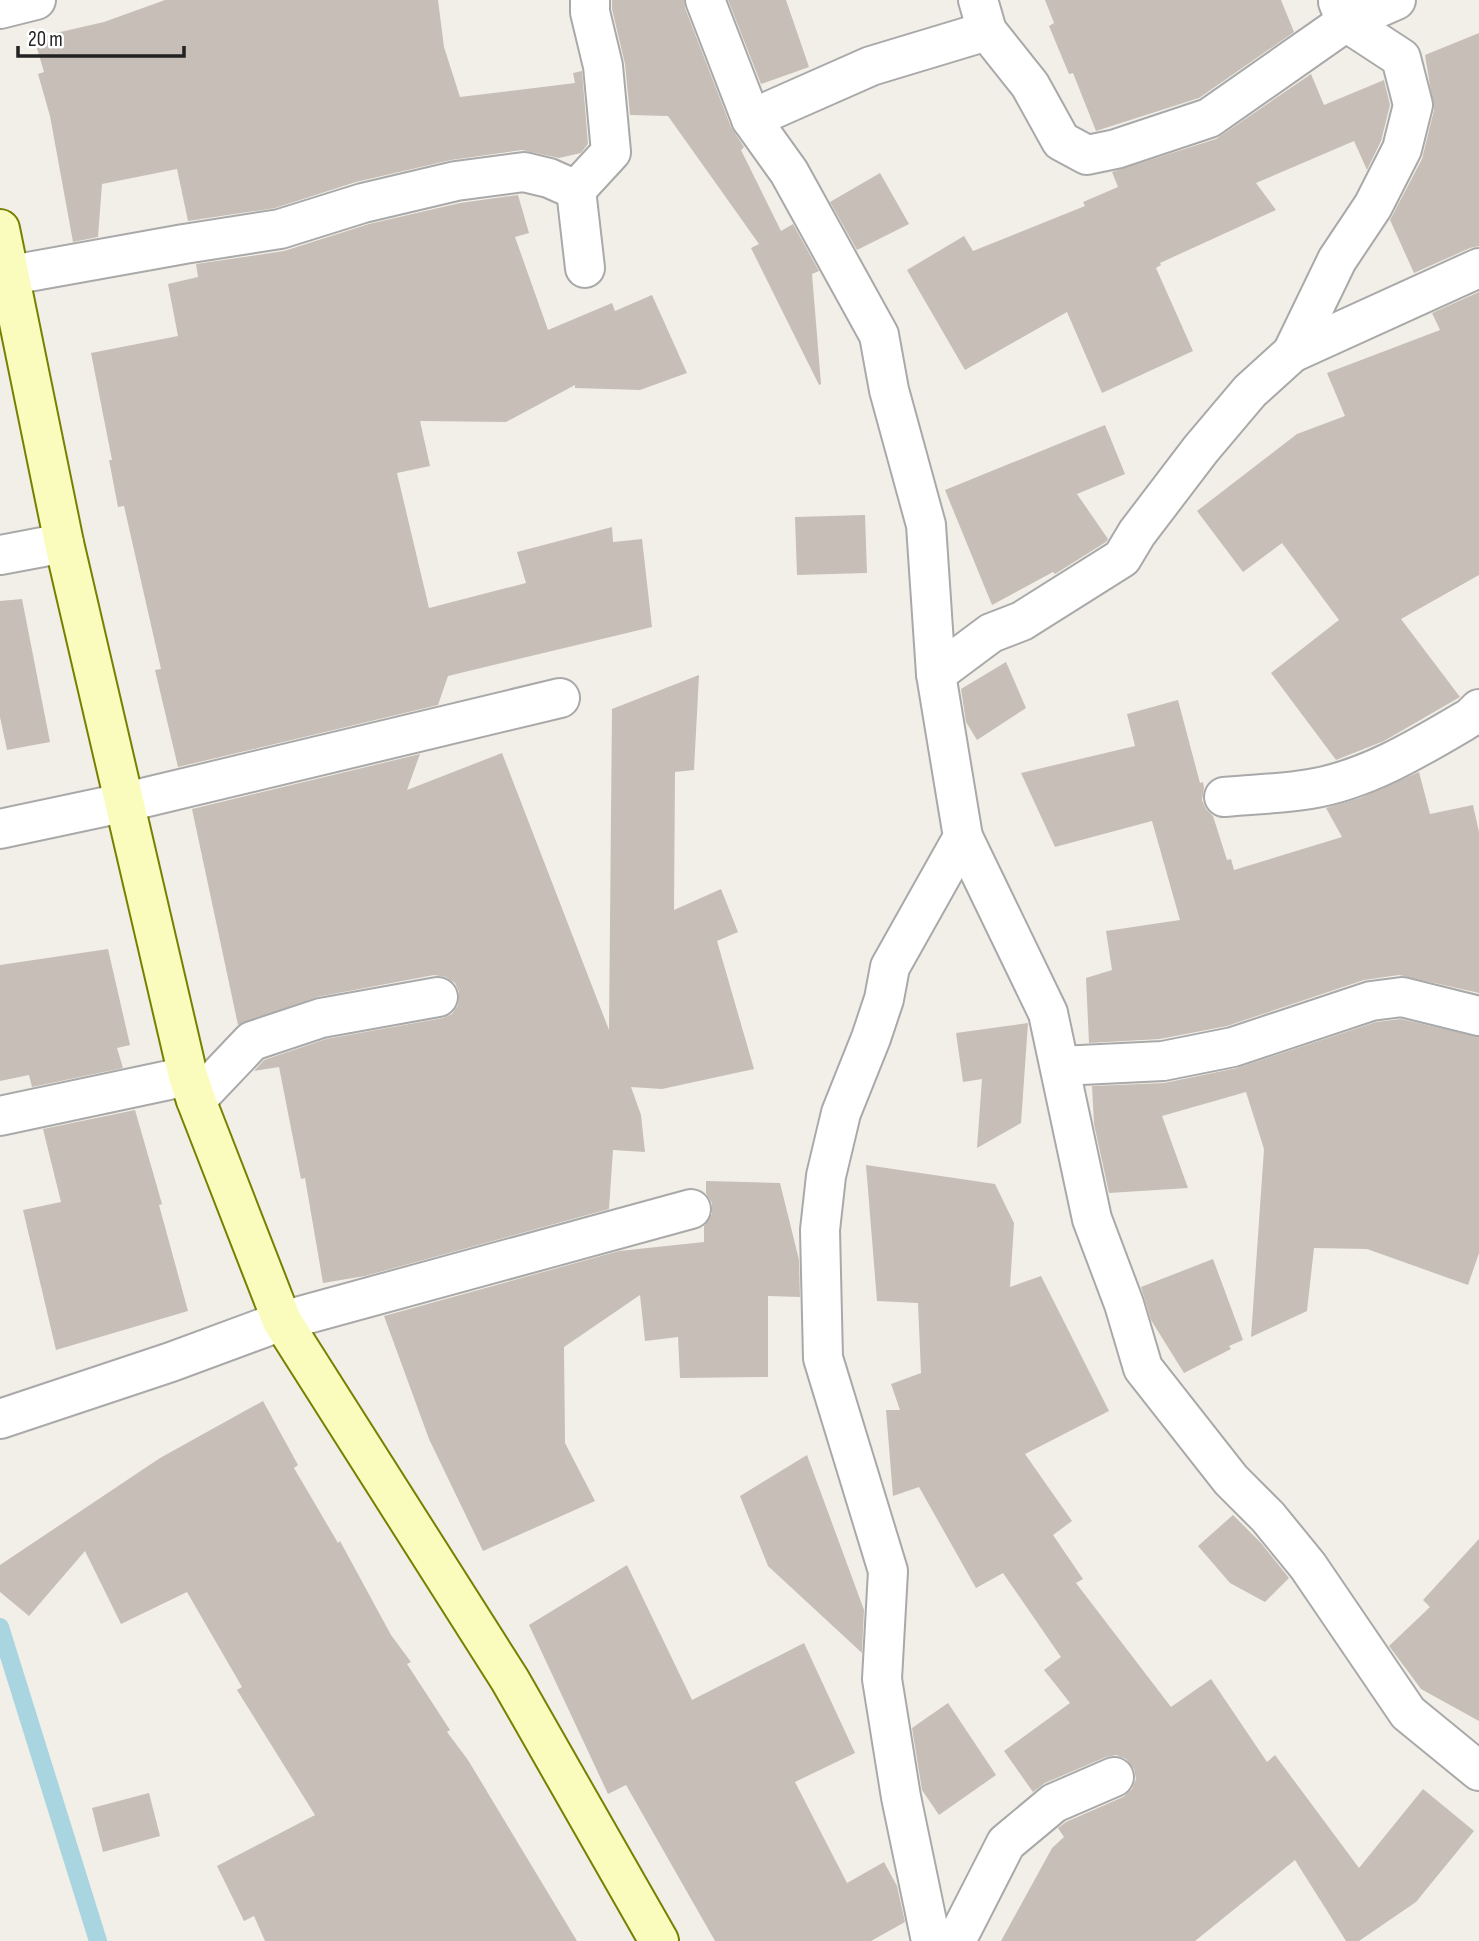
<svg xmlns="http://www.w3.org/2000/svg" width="1479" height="1941" font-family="'Sofia Sans Condensed',sans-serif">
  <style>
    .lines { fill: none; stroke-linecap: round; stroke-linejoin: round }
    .stream { stroke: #a8d5e0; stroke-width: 18 }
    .building { fill: #c7beb7 }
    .street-casing { stroke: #a9a9a9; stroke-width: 42 }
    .secondary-casing { stroke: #768001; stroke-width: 42 }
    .street { stroke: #fff; stroke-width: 38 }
    .secondary { stroke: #fafcbd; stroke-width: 38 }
  </style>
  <rect width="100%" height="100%" fill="#f2efe8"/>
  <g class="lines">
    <!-- stream -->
    <path class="stream" d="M 0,1627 L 98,1941"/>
  </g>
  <!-- building -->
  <g class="building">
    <path d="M 165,0 L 438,0 L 444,47 L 460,97 L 575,83 L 573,73 L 582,71 L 588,144 L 581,153 L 559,158 L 522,150 L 451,160 L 356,182 L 275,208 L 188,221 L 177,169 L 102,184 L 98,237 L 73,242 L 50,116 L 38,74 L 44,72 L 34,38 L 104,22 Z"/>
    <path d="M 612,0 L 684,0 L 685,8 L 731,127 L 744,147 L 741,150 L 781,231 L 793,224 L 819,271 L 812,274 L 821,384 L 819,385 L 751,248 L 759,244 L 668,116 L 630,115 L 625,64 L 612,9 Z"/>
    <path d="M 728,0 L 786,0 L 809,67 L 761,84 Z"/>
    <path d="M 1045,0 L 1281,0 L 1294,32 L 1199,98 L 1096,131 L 1073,73 L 1069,74 L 1049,26 L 1054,23 Z"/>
    <path d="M 1479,33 L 1479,246 L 1470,248 L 1414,273 L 1390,220 L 1422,159 L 1434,110 L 1425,55 Z"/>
    <path d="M 1311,74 L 1324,105 L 1384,80 L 1390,105 L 1381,141 L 1367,170 L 1354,141 L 1256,183 L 1276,210 L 1160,263 L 1161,265 L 1156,268 L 1193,351 L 1102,393 L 1067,312 L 965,370 L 907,270 L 964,236 L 973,251 L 1085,206 L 1083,202 L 1118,187 L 1112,172 L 1216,139 Z"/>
    <path d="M 880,173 L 909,224 L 857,250 L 830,202 Z"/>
    <path d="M 518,195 L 529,233 L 515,237 L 548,330 L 612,303 L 615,311 L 652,295 L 687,373 L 640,390 L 575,388 L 575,385 L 506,422 L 420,421 L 430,466 L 397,473 L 429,608 L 526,583 L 517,552 L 612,527 L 613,542 L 642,539 L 652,627 L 448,676 L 438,705 L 178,767 L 155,670 L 161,669 L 124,506 L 118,507 L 109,460 L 112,460 L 91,353 L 178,336 L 168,284 L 198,277 L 196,264 L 284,251 L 369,224 L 460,203 Z"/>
    <path d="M 1479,292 L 1479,575 L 1401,619 L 1460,697 L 1384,741 L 1336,760 L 1271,673 L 1339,620 L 1282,543 L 1243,572 L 1197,511 L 1297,434 L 1345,416 L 1327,373 L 1440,330 L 1432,313 Z"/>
    <path d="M 1105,425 L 1125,474 L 1077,494 L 1108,539 L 1106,542 L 1055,574 L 1053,572 L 992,605 L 945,490 Z"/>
    <path d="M 865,515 L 867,573 L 797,575 L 795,517 Z"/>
    <path d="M 22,599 L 50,742 L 7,750 L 0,717 L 0,601 Z"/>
    <path d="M 1006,662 L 1026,708 L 977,740 L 966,722 L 961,689 Z"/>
    <path d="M 699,675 L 694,770 L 675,772 L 674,910 L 721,889 L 738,932 L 717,941 L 754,1069 L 662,1089 L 631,1087 L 641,1115 L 645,1152 L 613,1150 L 609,1209 L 365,1276 L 323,1283 L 305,1178 L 301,1179 L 279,1067 L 254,1071 L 264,1060 L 326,1039 L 443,1018 L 452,1014 L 458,1005 L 459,992 L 455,983 L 446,977 L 434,975 L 317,997 L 238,1025 L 192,809 L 420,754 L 407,790 L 502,753 L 609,1030 L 612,709 Z"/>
    <path d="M 1178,700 L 1200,783 L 1203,782 L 1204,788 L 1202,800 L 1206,809 L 1213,816 L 1227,860 L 1231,859 L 1234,870 L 1342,837 L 1326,808 L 1360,798 L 1419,772 L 1430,814 L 1473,805 L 1479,832 L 1479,993 L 1399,975 L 1364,980 L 1227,1026 L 1160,1039 L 1089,1043 L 1086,978 L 1112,970 L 1106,931 L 1180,920 L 1152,821 L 1055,847 L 1021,773 L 1135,746 L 1127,714 Z"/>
    <path d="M 108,949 L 130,1045 L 117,1048 L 123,1068 L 32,1087 L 29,1075 L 0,1081 L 0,965 Z"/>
    <path d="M 1401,1019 L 1479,1037 L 1479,1253 L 1468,1285 L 1367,1249 L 1314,1248 L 1307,1311 L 1251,1337 L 1264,1149 L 1246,1092 L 1162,1116 L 1188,1188 L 1109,1193 L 1094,1124 L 1092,1086 L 1164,1083 L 1237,1068 L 1376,1022 Z"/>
    <path d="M 1028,1023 L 1021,1123 L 977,1148 L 982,1079 L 963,1082 L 956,1033 Z"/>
    <path d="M 135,1110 L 162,1204 L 159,1205 L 188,1311 L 56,1350 L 23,1210 L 61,1202 L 43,1129 Z"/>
    <path d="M 866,1165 L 995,1184 L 1014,1223 L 1010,1287 L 1041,1276 L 1109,1411 L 1025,1454 L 1072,1521 L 1053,1535 L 1083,1579 L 1076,1583 L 1171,1707 L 1211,1679 L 1267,1762 L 1275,1755 L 1359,1868 L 1423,1789 L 1474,1831 L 1416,1902 L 1359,1941 L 1346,1941 L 1295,1860 L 1195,1941 L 1001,1941 L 1052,1848 L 1064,1837 L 1058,1828 L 1066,1822 L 1123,1797 L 1132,1789 L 1136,1779 L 1134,1769 L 1126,1759 L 1116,1755 L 1106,1757 L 1045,1783 L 1033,1792 L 1004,1751 L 1070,1703 L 1044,1670 L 1061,1657 L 1003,1573 L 976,1588 L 919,1487 L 893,1496 L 886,1410 L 900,1410 L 891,1384 L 921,1373 L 918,1303 L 877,1301 Z"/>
    <path d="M 706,1181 L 780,1183 L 799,1260 L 800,1297 L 768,1296 L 768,1377 L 680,1378 L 678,1337 L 645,1341 L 640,1295 L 564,1347 L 565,1443 L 595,1501 L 483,1551 L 429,1439 L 384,1316 L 619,1251 L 704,1242 L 704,1226 L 712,1214 L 712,1203 L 706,1193 Z"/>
    <path d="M 1213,1259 L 1243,1340 L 1229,1346 L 1231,1349 L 1184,1373 L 1151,1320 L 1141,1287 Z"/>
    <path d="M 263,1401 L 298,1465 L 294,1468 L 338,1543 L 340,1541 L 391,1635 L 411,1662 L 407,1664 L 450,1730 L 447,1732 L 468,1760 L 577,1941 L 265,1941 L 254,1916 L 244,1921 L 217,1866 L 315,1815 L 237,1690 L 242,1687 L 187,1592 L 121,1624 L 85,1551 L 29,1616 L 0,1592 L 0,1565 L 160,1458 Z"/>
    <path d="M 807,1455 L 864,1610 L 862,1653 L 768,1566 L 740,1496 Z"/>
    <path d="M 1233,1515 L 1261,1543 L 1289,1578 L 1265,1602 L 1230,1583 L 1198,1546 Z"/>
    <path d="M 1479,1539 L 1479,1721 L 1421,1689 L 1389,1646 L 1430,1607 L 1423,1600 Z"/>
    <path d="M 627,1565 L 692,1700 L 804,1643 L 855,1753 L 795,1782 L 847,1883 L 884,1862 L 897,1886 L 905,1922 L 871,1941 L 715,1941 L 626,1785 L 608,1794 L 529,1625 Z"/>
    <path d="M 948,1703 L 996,1775 L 939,1815 L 922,1790 L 912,1728 Z"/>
    <path d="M 149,1793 L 160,1836 L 103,1852 L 92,1808 Z"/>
  </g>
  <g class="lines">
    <defs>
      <g id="street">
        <path d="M 705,0 L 751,119 L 789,172 L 879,335 L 889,390 L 926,525 L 936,674"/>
        <path d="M 978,0 L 987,31 L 1030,85 L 1061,141 L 1087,155 L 1116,149 L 1209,118 L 1346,22 L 1396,0"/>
        <path d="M 0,9 L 36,0"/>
        <path d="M 751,119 L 871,66 L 987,31"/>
        <path d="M 576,190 L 611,152 L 603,66 L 590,12 L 590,0"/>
        <path d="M 0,277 L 184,244 L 280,229 L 363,203 L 456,181 L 524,172 L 549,178 L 576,190 L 585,268"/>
        <path d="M 1292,353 L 1337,260 L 1373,206 L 1402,149 L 1413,105 L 1401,58 L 1346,22 L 1338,2"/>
        <path d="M 0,555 L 64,543"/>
        <path d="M 1224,797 C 1252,794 1282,794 1310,789 C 1367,780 1422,746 1471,717 L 1479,709"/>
        <path d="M 0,829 L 122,803 L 560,698"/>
        <path d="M 963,837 L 1048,1013 L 1092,1219 L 1124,1304 L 1143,1368 L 1231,1480 L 1268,1517 L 1308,1566 L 1408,1713 L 1479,1771"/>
        <path d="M 1060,1066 L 1163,1061 L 1233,1047 L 1371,1001 L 1402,997 L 1479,1016"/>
        <path d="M 196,1100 L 252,1041 L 321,1018 L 438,997"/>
        <path d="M 0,1116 L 188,1076"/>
        <path d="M 0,1419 L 171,1362 L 282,1321 L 691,1209"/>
        <path d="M 931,1941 L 901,1797 L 882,1679 L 888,1571 L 823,1358 L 820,1230 L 826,1176 L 841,1113 L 871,1038 L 884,999 L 890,967 L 963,837 L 936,674 L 991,633 L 1022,621 L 1122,558 L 1137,533 L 1201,449 L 1250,391 L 1292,353 L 1479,268"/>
        <path d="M 956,1941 L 1006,1843 L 1054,1803 L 1114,1777"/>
      </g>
      <path id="secondary" d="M 0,229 L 64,543 L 188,1076 L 196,1100 L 282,1321 L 510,1680 L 659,1941"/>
    </defs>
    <!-- street casing -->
    <use href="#street" class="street-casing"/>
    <!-- secondary casing -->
    <use href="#secondary" class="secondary-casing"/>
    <!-- street -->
    <use href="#street" class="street"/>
    <!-- secondary -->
    <use href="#secondary" class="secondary"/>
  </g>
  <!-- scale -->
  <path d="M18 46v10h166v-10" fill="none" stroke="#222222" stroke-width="3.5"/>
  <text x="28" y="46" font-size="21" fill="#222222" stroke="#ffffff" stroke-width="5" paint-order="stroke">20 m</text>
</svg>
